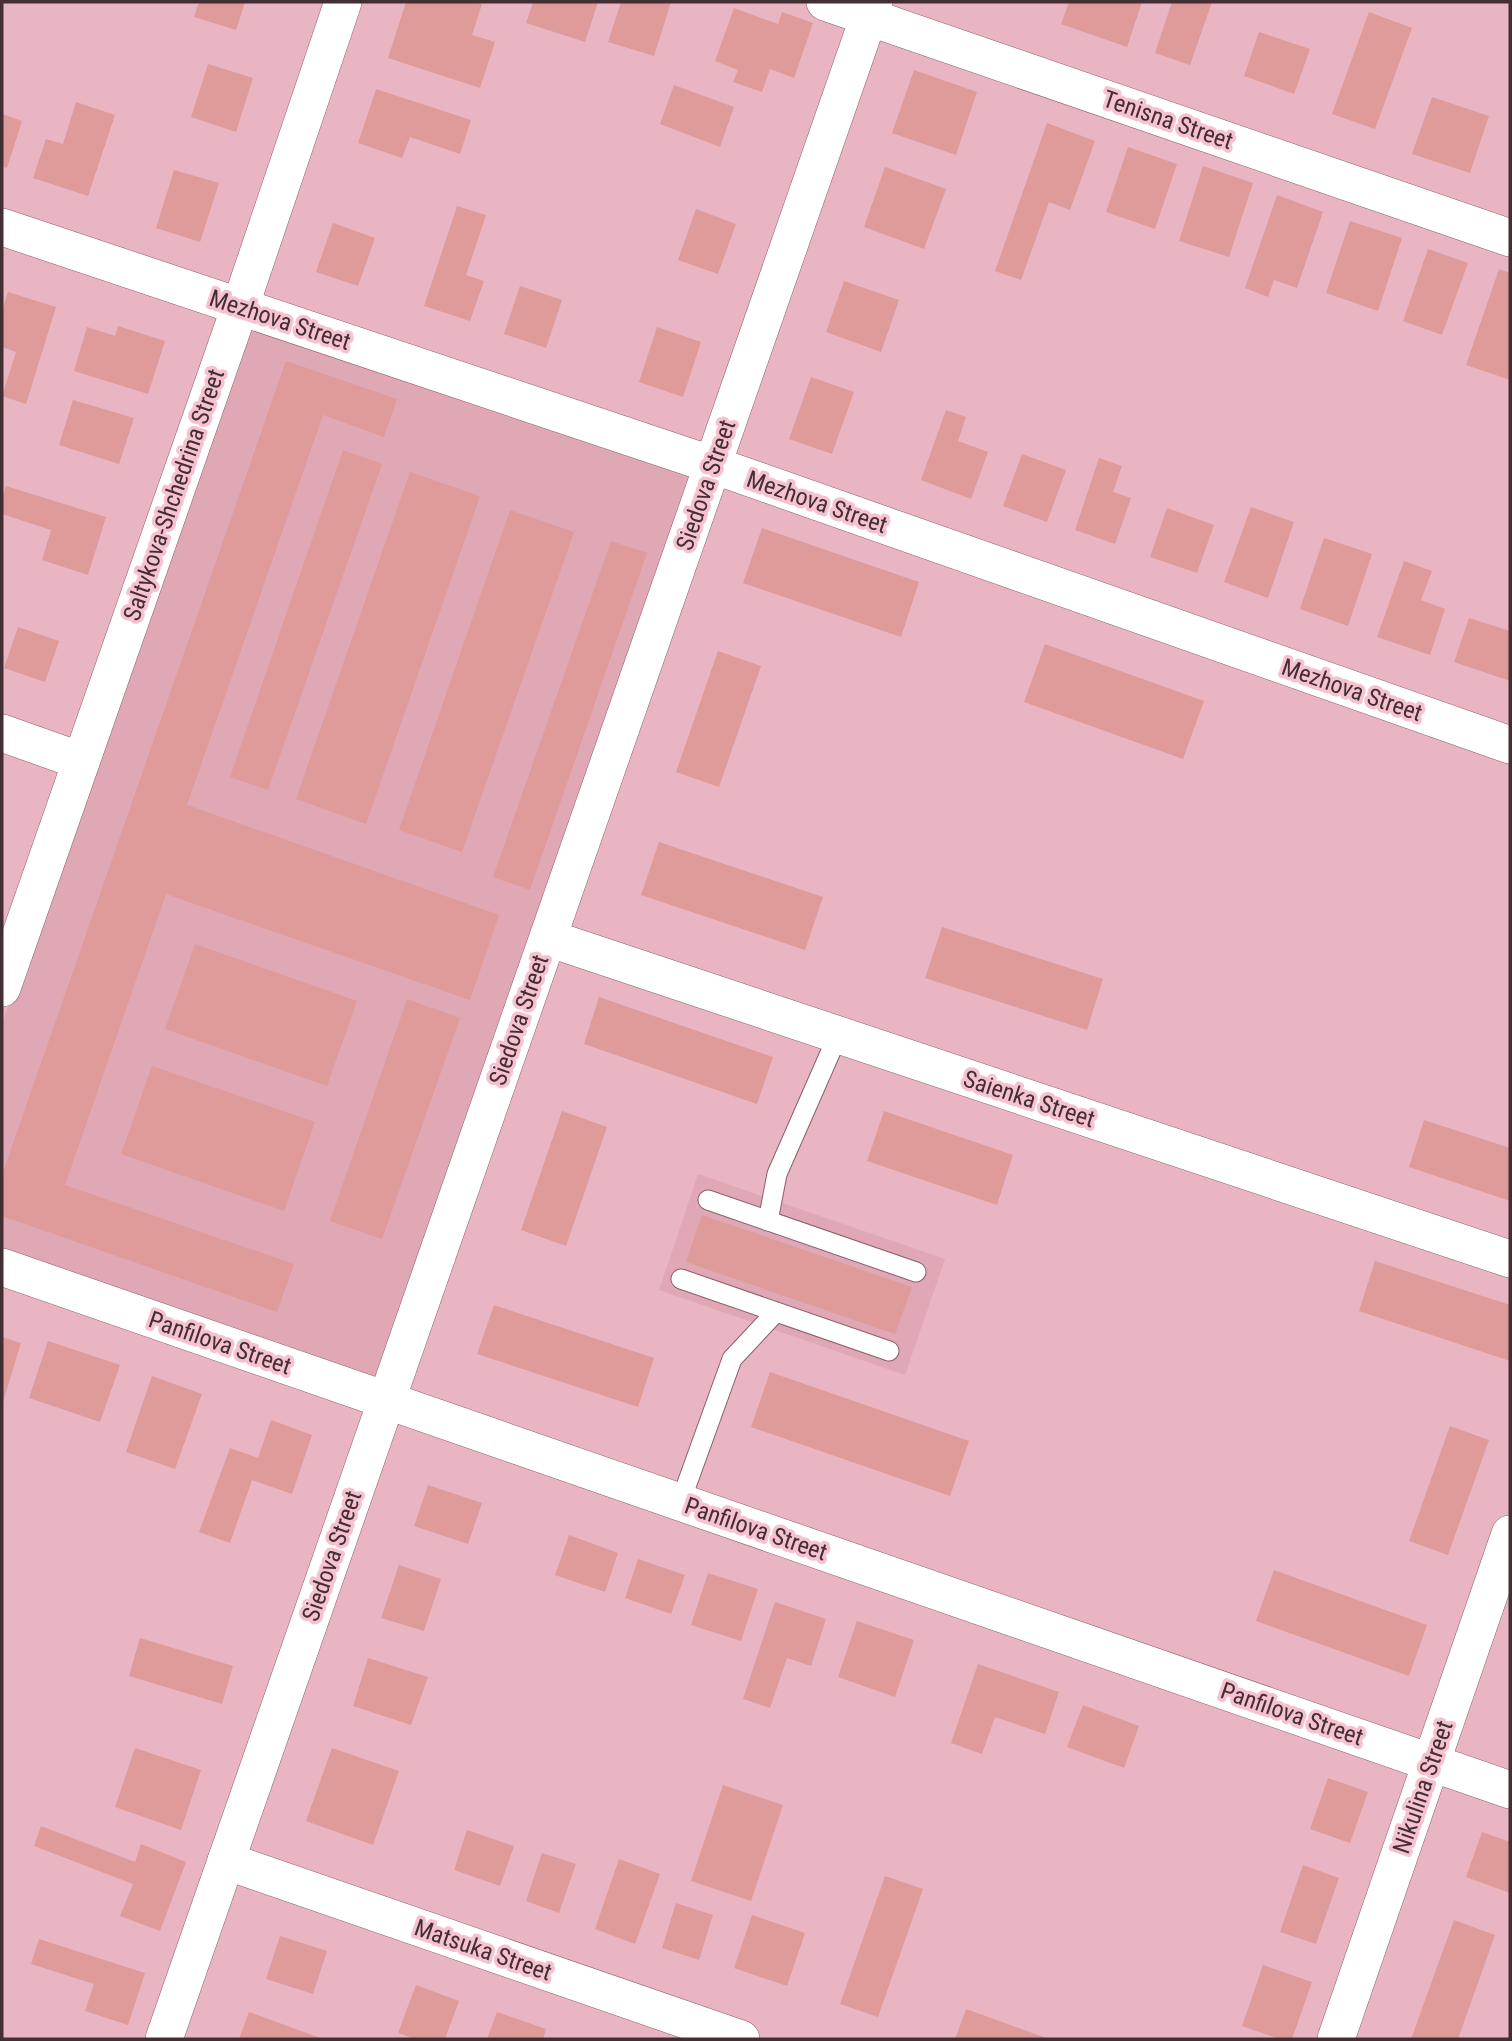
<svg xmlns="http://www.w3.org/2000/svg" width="1512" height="2041" font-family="'Roboto Condensed',sans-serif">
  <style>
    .built { fill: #e0a7b5 }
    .building { fill: #de9b99 }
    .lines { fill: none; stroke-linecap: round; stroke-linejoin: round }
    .lane-casing { stroke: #8c5e6b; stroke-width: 21 }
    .street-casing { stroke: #8c5e6b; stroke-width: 38 }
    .lane { stroke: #fff; stroke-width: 19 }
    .street { stroke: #fff; stroke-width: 37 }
    .labels { text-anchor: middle; stroke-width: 7; stroke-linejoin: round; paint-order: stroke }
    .street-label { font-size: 24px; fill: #422e33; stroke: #f6c2d0 }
  </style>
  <rect width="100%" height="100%" fill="#e9b5c3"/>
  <!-- built -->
  <g class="built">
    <path d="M 252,324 L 694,471 L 381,1382 L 2,1252 L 2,1024 Z"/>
    <path d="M 698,1174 L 945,1259 L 905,1375 L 659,1290 Z"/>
  </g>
  <!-- building -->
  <g class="building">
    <path d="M 199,2 L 245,2 L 236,30 L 194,17 Z"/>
    <path d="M 406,2 L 474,2 L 482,4 L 472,35 L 495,42 L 480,88 L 388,58 Z"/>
    <path d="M 533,2 L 598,2 L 585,42 L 526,23 Z"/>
    <path d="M 621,2 L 671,2 L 654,56 L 608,42 Z"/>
    <path d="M 1069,2 L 1142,2 L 1127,47 L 1061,24 Z"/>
    <path d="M 1172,2 L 1212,2 L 1190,65 L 1155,53 Z"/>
    <path d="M 734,8 L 778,24 L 782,12 L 813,23 L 794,78 L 770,69 L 762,92 L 733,82 L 738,70 L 715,61 Z"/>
    <path d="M 1369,12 L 1412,28 L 1375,129 L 1332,114 Z"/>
    <path d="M 1259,32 L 1310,49 L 1294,94 L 1244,76 Z"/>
    <path d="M 208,64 L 253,78 L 236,132 L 191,117 Z"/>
    <path d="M 914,70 L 977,92 L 956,155 L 892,133 Z"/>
    <path d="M 674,85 L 734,107 L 720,147 L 660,124 Z"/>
    <path d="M 376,89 L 471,120 L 460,154 L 410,137 L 402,158 L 358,143 Z"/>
    <path d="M 1432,97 L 1489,116 L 1470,173 L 1412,154 Z"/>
    <path d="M 76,102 L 115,115 L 88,196 L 33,178 L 46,139 L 63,144 Z"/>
    <path d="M 2,114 L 22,121 L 7,168 L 2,166 Z"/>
    <path d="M 1047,123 L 1095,141 L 1070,210 L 1049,202 L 1021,280 L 995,271 Z"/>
    <path d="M 1128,147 L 1177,164 L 1155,229 L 1106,212 Z"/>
    <path d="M 1203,166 L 1253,183 L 1229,257 L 1179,241 Z"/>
    <path d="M 885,167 L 946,189 L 924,249 L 864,227 Z"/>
    <path d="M 174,170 L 219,183 L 200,242 L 156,228 Z"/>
    <path d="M 1277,195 L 1323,212 L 1297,288 L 1274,280 L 1268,297 L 1245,288 Z"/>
    <path d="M 457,206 L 486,215 L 466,275 L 484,281 L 470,321 L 424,306 Z"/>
    <path d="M 696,209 L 736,224 L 718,274 L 678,260 Z"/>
    <path d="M 1350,221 L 1402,238 L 1378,311 L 1326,293 Z"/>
    <path d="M 333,223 L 375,238 L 358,286 L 316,272 Z"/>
    <path d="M 1428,249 L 1468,263 L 1442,335 L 1403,321 Z"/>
    <path d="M 1499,269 L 1510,273 L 1510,380 L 1466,365 Z"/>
    <path d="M 844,281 L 899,300 L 881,352 L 826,332 Z"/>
    <path d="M 520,286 L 562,300 L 546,348 L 504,334 Z"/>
    <path d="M 8,292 L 56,307 L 26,404 L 2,396 L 16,352 L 2,347 L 2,311 Z"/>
    <path d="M 118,326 L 165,341 L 148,394 L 74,371 L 87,327 L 115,336 Z"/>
    <path d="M 657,327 L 701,342 L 683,397 L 639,382 Z"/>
    <path d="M 286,361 L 397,399 L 384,437 L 323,415 L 187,805 L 499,915 L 470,1000 L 166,894 L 65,1185 L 294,1264 L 277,1312 L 2,1216 L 2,1175 Z"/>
    <path d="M 811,377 L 854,392 L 832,454 L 789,439 Z"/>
    <path d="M 73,400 L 134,418 L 119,464 L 59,445 Z"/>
    <path d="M 946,410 L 966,417 L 958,441 L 988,452 L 971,499 L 921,480 Z"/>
    <path d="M 343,450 L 382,464 L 268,790 L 230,777 Z"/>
    <path d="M 1022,454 L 1066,470 L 1047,522 L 1003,506 Z"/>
    <path d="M 1099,458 L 1122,466 L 1113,492 L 1131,498 L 1115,544 L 1075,530 Z"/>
    <path d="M 410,472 L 480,496 L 366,824 L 296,799 Z"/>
    <path d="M 6,486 L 106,517 L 88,575 L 42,560 L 51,530 L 2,514 L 2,498 Z"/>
    <path d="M 1251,507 L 1294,522 L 1268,598 L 1224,582 Z"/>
    <path d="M 1167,508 L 1214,525 L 1197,573 L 1150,557 Z"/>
    <path d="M 510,510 L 574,532 L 462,852 L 399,830 Z"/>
    <path d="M 762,528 L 919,582 L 901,637 L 743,583 Z"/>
    <path d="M 1324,538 L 1372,554 L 1348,626 L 1300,609 Z"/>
    <path d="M 611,541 L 647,553 L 530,890 L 493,877 Z"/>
    <path d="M 1404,561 L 1432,571 L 1421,600 L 1445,609 L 1430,655 L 1377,637 Z"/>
    <path d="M 1469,618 L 1510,631 L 1510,681 L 1454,662 Z"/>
    <path d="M 18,627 L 59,641 L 45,682 L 4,668 Z"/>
    <path d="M 1045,644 L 1204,701 L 1183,759 L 1024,702 Z"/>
    <path d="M 718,651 L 761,666 L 719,787 L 676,772 Z"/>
    <path d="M 659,842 L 823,897 L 805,950 L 641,895 Z"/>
    <path d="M 942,927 L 1103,979 L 1087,1030 L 925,978 Z"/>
    <path d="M 195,944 L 357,1001 L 327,1086 L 165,1029 Z"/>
    <path d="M 599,997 L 773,1057 L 757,1104 L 584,1044 Z"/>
    <path d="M 407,999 L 460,1018 L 382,1239 L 330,1221 Z"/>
    <path d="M 152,1066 L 315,1122 L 284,1211 L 121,1154 Z"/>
    <path d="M 562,1111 L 607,1127 L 566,1246 L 521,1230 Z"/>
    <path d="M 884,1111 L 1013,1155 L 997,1205 L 867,1161 Z"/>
    <path d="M 1424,1120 L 1510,1148 L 1510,1201 L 1409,1167 Z"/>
    <path d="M 702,1215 L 912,1287 L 895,1334 L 686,1262 Z"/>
    <path d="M 1375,1261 L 1510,1305 L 1510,1361 L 1359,1311 Z"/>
    <path d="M 494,1305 L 654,1358 L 638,1407 L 477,1354 Z"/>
    <path d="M 2,1337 L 21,1343 L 2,1405 Z"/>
    <path d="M 48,1341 L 120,1365 L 100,1422 L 29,1398 Z"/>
    <path d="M 770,1372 L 969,1441 L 950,1496 L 751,1427 Z"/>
    <path d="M 152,1376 L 202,1394 L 175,1469 L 126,1452 Z"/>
    <path d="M 271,1420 L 312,1435 L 292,1494 L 252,1480 L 230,1543 L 199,1532 L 230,1448 L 258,1458 Z"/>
    <path d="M 1450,1426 L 1489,1440 L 1448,1555 L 1409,1541 Z"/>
    <path d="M 428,1485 L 482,1503 L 468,1544 L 414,1526 Z"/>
    <path d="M 569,1535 L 618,1553 L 605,1592 L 555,1575 Z"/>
    <path d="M 638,1559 L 685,1575 L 671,1614 L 625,1598 Z"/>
    <path d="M 399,1565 L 441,1579 L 424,1631 L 381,1618 Z"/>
    <path d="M 1274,1570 L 1427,1625 L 1409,1676 L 1256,1621 Z"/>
    <path d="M 708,1573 L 758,1589 L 741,1641 L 691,1625 Z"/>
    <path d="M 775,1602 L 826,1619 L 811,1666 L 787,1658 L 770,1708 L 743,1699 Z"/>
    <path d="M 857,1621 L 914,1640 L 895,1697 L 838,1677 Z"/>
    <path d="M 140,1638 L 233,1666 L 222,1704 L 129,1676 Z"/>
    <path d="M 368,1658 L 428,1677 L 411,1725 L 353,1706 Z"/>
    <path d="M 978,1664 L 1059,1692 L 1045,1734 L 995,1717 L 982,1754 L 951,1743 Z"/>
    <path d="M 1083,1705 L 1139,1726 L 1124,1768 L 1067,1747 Z"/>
    <path d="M 135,1748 L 201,1770 L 181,1830 L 115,1807 Z"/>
    <path d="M 332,1748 L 399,1771 L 373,1845 L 306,1821 Z"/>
    <path d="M 1328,1778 L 1368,1792 L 1350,1843 L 1310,1829 Z"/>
    <path d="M 723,1785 L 783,1805 L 751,1901 L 691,1881 Z"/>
    <path d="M 41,1826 L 135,1862 L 141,1844 L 186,1862 L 160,1931 L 120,1916 L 133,1884 L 34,1846 Z"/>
    <path d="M 467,1830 L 514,1846 L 500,1886 L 454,1870 Z"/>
    <path d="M 1482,1832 L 1510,1842 L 1510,1893 L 1466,1877 Z"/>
    <path d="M 542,1853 L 576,1864 L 559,1913 L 526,1901 Z"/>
    <path d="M 619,1859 L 660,1874 L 635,1944 L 595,1929 Z"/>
    <path d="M 1303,1865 L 1339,1878 L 1316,1944 L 1280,1932 Z"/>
    <path d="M 885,1876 L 923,1889 L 878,2017 L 840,2004 Z"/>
    <path d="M 676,1903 L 713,1915 L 699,1960 L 662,1948 Z"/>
    <path d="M 752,1915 L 805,1933 L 787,1986 L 734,1968 Z"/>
    <path d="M 1454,1920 L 1495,1935 L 1458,2039 L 1411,2039 Z"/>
    <path d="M 280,1936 L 327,1951 L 313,1994 L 266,1979 Z"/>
    <path d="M 39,1939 L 145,1973 L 128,2025 L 85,2011 L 94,1984 L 31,1964 Z"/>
    <path d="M 1263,1965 L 1312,1982 L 1292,2039 L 1279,2039 L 1242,2026 Z"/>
    <path d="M 416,1985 L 459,2001 L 445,2039 L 415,2039 L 398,2033 Z"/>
    <path d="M 966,2009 L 1049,2039 L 955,2039 Z"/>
    <path d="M 249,2012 L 323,2039 L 239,2039 Z"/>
    <path d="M 497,2012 L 546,2029 L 543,2039 L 487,2039 Z"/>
  </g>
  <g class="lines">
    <defs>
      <g id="lane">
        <path d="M 708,1200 L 916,1272"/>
        <path d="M 768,1221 L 777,1174 L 838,1035"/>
        <path d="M 681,1279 L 889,1351"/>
        <path d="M 680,1503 L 732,1359 L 776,1312"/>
      </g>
      <g id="street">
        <path d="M 825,2 L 1510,238"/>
        <path d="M 2,227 L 713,465 L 1510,745"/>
        <path d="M 2,733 L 81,761"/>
        <path d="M 548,938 L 1510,1259"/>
        <path d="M 2,988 L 240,307 L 343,2"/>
        <path d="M 2,1267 L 1510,1790"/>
        <path d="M 226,1861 L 741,2039"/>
        <path d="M 164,2039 L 874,2"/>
        <path d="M 1336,2039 L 1510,1534"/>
      </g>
    </defs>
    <!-- lane casing -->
    <use href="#lane" class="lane-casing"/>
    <!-- street casing -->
    <use href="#street" class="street-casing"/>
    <!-- lane -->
    <use href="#lane" class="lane"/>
    <!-- street -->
    <use href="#street" class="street"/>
  </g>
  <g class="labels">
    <!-- street labels -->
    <g class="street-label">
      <text transform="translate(1168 120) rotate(19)" y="8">Tenisna Street</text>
      <text transform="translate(280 320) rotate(18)" y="8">Mezhova Street</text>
      <text transform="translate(706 485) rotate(-71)" y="8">Siedova Street</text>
      <text transform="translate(174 495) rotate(-71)" y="8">Saltykova-Shchedrina Street</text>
      <text transform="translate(817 502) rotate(19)" y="8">Mezhova Street</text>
      <text transform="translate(1352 690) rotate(19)" y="8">Mezhova Street</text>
      <text transform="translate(519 1020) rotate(-71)" y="8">Siedova Street</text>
      <text transform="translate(1029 1099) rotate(18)" y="8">Saienka Street</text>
      <text transform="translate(220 1343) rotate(19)" y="8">Panfilova Street</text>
      <text transform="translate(756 1529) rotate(19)" y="8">Panfilova Street</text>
      <text transform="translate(332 1556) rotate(-71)" y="8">Siedova Street</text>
      <text transform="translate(1292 1714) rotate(19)" y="8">Panfilova Street</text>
      <text transform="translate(1423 1787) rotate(-71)" y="8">Nikulina Street</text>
      <text transform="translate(483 1950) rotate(19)" y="8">Matsuka Street</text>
    </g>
  </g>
  <!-- border -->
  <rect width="1512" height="2041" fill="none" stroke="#422e33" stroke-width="7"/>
</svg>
